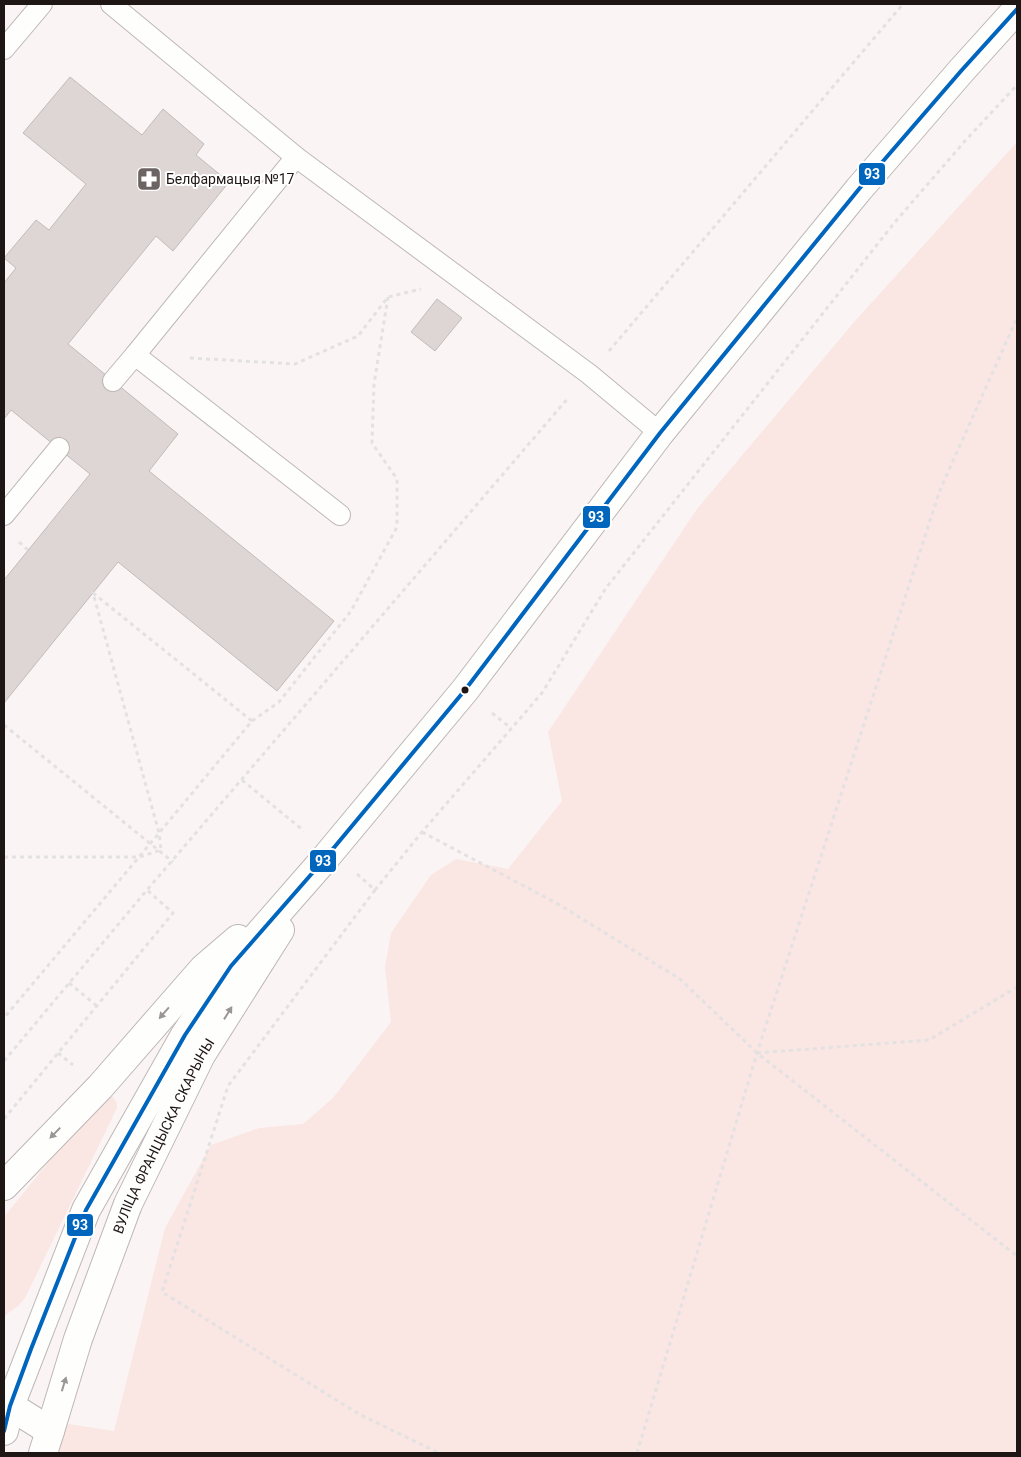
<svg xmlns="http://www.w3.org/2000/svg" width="1021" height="1457" font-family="Roboto,sans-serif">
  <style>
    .green { fill: #fae6e3 }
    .building { fill: #ddd6d4; stroke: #c1bbba }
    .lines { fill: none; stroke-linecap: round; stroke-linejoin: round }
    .lane-casing { stroke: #beb7b6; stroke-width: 22 }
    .secondary-casing { stroke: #beb7b6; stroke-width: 30 }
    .highway-casing { stroke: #beb7b6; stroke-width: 30 }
    .path { stroke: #e3e1e1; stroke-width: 3; stroke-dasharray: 4 4; stroke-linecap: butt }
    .lane { stroke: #fefefd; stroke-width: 20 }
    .secondary { stroke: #fefefd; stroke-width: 28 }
    .highway { stroke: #fefefd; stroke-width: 28 }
    .bus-1-casing { stroke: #fff; stroke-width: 8 }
    .bus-1 { stroke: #0065bd; stroke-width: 4 }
    .oneway { fill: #999694 }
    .bus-dot { fill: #1e1614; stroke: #fff; stroke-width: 2 }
    .labels { text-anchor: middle; stroke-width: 4; stroke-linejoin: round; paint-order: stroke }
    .poi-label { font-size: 14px; fill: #1e1614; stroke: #fff; text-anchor: start }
    .street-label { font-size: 14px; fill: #1e1614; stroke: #fff }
    .line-badge { stroke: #fff; stroke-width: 2 }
    .badge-label { font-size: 14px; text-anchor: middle; font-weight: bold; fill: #fff }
  </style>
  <rect width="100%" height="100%" fill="#faf5f4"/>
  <!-- green -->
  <g class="green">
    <path d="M 1017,142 L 1017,1453 L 57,1453 L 62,1423 L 114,1431 L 165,1228 L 211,1145 L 259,1128 L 303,1124 L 333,1098 L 391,1022 L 385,967 L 391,933 L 431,875 L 456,859 L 508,869 L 562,801 L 548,732 L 697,509 L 855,321 Z"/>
    <path d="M 108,1095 L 112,1096 L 117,1103 L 117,1108 L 25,1298 L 18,1306 L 4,1316 L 4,1217 L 99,1100 Z"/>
  </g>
  <!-- building -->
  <g class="building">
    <path d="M 70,77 L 142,135 L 163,109 L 204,144 L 196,155 L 229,182 L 173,251 L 156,236 L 68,344 L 178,434 L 149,471 L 334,621 L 277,691 L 118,562 L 4,703 L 4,580 L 90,474 L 11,410 L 4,419 L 4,283 L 16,268 L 4,258 L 36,220 L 49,230 L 86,184 L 23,133 Z"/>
    <path d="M 437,299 L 462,318 L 435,351 L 411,332 Z"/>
  </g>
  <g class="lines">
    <defs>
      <g id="lane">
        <path d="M 111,4 L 296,157 L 589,374 L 660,433"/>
        <path d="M 4,49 L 42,4"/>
        <path d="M 296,157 L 135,355 L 340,515"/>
        <path d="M 113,381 L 135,355"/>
        <path d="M 4,515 L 59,448"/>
      </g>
      <g id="secondary">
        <path d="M 4,1186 L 100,1087 L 203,969 L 238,939"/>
        <path id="s1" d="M 4,1402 L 50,1431 L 78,1339 L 128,1204 L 201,1055 L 280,930"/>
        <path d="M 10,1406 L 86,1210 L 185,1035 L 231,966 L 322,862 L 465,690 L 660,433 L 859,189 L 961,71 L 1017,9"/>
      </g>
      <g id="highway">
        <path d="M 4,1431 L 10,1406"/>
        <path d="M 43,1453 L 50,1431"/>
      </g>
    </defs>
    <!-- lane casing -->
    <use href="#lane" class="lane-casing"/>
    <!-- secondary casing -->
    <use href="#secondary" class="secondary-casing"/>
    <!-- highway casing -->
    <use href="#highway" class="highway-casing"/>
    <!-- path -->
    <g class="path">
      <path d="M 609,351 L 903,4"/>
      <path d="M 190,358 L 295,364 L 358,336 L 388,297 L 421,289"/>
      <path d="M 19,542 L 28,550"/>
      <path d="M 492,713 L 511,728"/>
      <path d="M 252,721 L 279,702 L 351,611 L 397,527 L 397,479 L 372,443 L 374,384 L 388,297"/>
      <path d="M 4,725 L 173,862"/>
      <path d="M 242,780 L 304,831"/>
      <path d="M 422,832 L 558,904 L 680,979 L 757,1053 L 1017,1256"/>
      <path d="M 4,857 L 139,857 L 161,850 L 159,833 L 93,593 L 252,721 L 159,833 L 139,857 L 4,1018"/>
      <path d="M 357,874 L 375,890 L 422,832 L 542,693 L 606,588 L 895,222 L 965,141 L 1017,85"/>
      <path d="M 375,890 L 228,1086 L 162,1292 L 359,1414 L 439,1453"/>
      <path d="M 69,983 L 97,1006"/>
      <path d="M 58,1053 L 73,1065"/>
      <path d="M 757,1053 L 929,1040 L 1017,987"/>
      <path d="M 4,1061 L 147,890 L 569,397"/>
      <path d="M 4,1119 L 173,913 L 147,890"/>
      <path d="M 637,1453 L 757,1053 L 940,490 L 1017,318"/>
    </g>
    <!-- lane -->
    <use href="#lane" class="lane"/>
    <!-- secondary -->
    <use href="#secondary" class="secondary"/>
    <!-- highway -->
    <use href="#highway" class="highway"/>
    <defs>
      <path id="bus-1" d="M 4,1431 L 10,1406 L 31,1349 L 86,1210 L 185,1035 L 231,966 L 322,862 L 465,690 L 660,433 L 859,189 L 961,71 L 1017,9"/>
    </defs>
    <!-- bus-1 casing -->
    <use href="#bus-1" class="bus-1-casing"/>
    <!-- bus-1 -->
    <use href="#bus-1" class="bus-1"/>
  </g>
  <!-- one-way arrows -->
  <defs><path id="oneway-solid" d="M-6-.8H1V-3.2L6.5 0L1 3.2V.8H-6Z" transform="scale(1.25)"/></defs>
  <g class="oneway">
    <use href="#oneway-solid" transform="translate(164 1013) rotate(131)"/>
    <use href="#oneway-solid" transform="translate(228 1013) rotate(-58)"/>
    <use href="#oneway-solid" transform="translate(55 1133) rotate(134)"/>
    <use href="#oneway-solid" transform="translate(64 1384) rotate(-73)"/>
  </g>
  <!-- icons -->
  <defs>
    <symbol id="pharmacy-square" viewBox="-11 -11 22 22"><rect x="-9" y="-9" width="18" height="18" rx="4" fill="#6b6462" stroke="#fff"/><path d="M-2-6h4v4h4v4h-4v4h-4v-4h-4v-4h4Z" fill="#fff"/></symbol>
  </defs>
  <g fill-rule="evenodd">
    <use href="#pharmacy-square" x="135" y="165" width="28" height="28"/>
  </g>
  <!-- markers -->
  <circle class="bus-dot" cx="465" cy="690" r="4.5"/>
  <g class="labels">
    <!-- poi labels -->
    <g class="poi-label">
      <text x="166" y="184">Белфармацыя №17</text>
    </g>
    <!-- street labels -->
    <g class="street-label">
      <text dy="5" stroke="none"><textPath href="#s1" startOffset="371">ВУЛІЦА ФРАНЦЫСКА СКАРЫНЫ</textPath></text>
    </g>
  </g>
  <g class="line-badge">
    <rect x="858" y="162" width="28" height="24" rx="5" fill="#0065bd"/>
    <rect x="582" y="505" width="29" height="24" rx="5" fill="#0065bd"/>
    <rect x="309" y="849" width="28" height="24" rx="5" fill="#0065bd"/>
    <rect x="66" y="1213" width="28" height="24" rx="5" fill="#0065bd"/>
  </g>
  <g class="badge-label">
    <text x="872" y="179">93</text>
    <text x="596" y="522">93</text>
    <text x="323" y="866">93</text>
    <text x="80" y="1230">93</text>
  </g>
  <!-- border -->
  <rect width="1021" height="1457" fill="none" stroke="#1e1614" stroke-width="10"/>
</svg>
